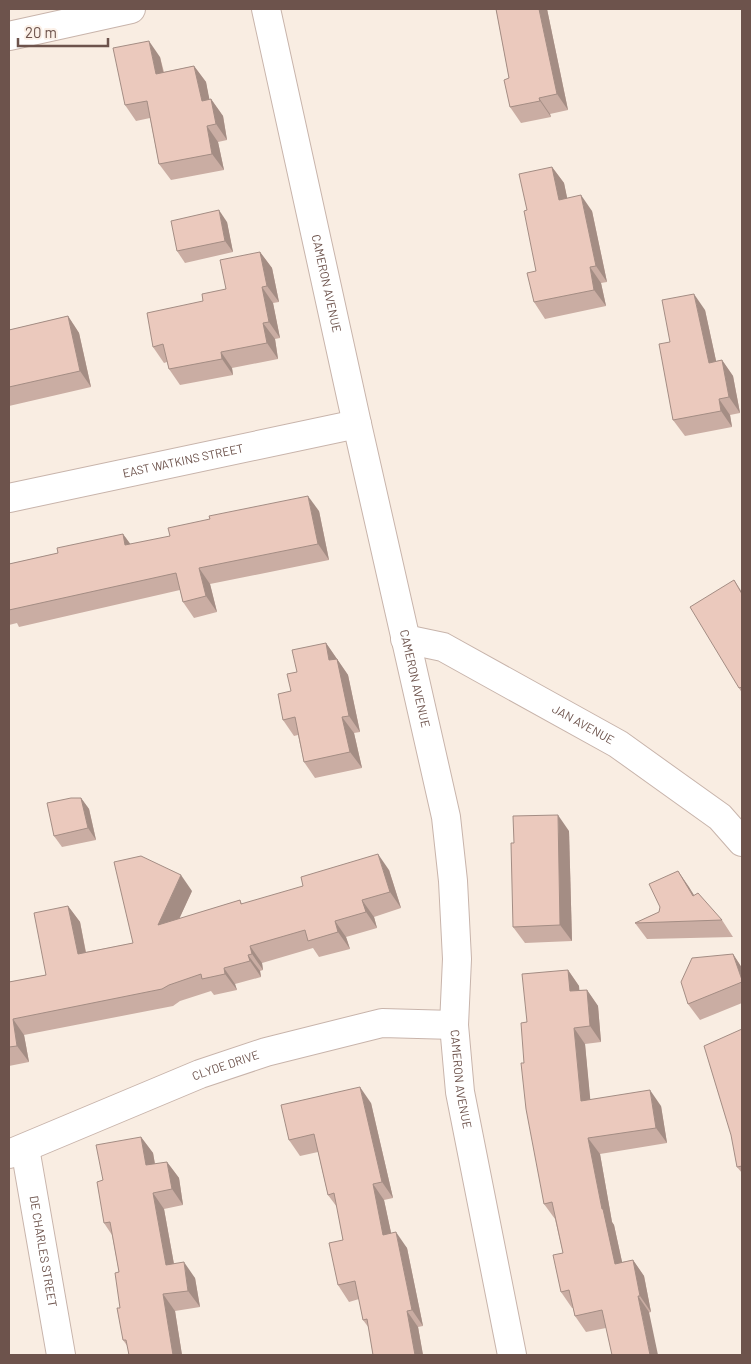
<svg xmlns="http://www.w3.org/2000/svg" width="751" height="1364" font-family="Barlow,sans-serif">
  <style>
    .lines { fill: none; stroke-linecap: round; stroke-linejoin: round }
    .minor-casing { stroke: #c8b4ab; stroke-width: 30 }
    .tertiary-casing { stroke: #c8b4ab; stroke-width: 30 }
    .minor { stroke: #fff; stroke-width: 28 }
    .tertiary { stroke: #fff; stroke-width: 28 }
    .wall { fill: #caada3 }
    .shaded-wall { fill: #a48d84 }
    .building { fill: #ebc9bd; stroke: #a48d84 }
    .labels { text-anchor: middle; stroke-width: 4; stroke-linejoin: round; paint-order: stroke }
    .street-label { font-size: 12px; fill: #6d534c; stroke: #fcf1e8 }
  </style>
  <rect width="100%" height="100%" fill="#f9ede2"/>
  <g class="lines">
    <defs>
      <g id="minor">
        <path id="s1" d="M 266,9 L 357,424 L 446,817 L 453,881 L 457,959 L 454,1025 L 460,1092 L 512,1355"/>
        <path id="s2" d="M 9,498 L 357,424"/>
        <path id="s3" d="M 405,639 L 443,647 L 618,744 L 720,817 L 742,842"/>
        <path id="s4" d="M 25,1148 L 61,1355"/>
        <path id="s5" d="M 9,1154 L 200,1074 L 266,1052 L 382,1023 L 454,1025"/>
      </g>
      <path id="tertiary" d="M 9,36 L 131,9"/>
    </defs>
    <!-- minor casing -->
    <use href="#minor" class="minor-casing"/>
    <!-- tertiary casing -->
    <use href="#tertiary" class="tertiary-casing"/>
    <!-- minor -->
    <use href="#minor" class="minor"/>
    <!-- tertiary -->
    <use href="#tertiary" class="tertiary"/>
  </g>
  <!-- wall -->
  <g class="wall">
    <path d="M 496,9 L 547,9 L 568,110 L 550,114 L 551,117 L 521,123 L 510,107 L 509,78 Z"/>
    <path d="M 160,57 L 164,72 L 194,66 L 206,82 L 209,100 L 211,99 L 223,116 L 227,140 L 218,142 L 224,170 L 171,180 L 159,164 L 150,118 L 136,121 L 125,105 Z"/>
    <path d="M 552,167 L 564,183 L 567,198 L 592,211 L 607,282 L 601,283 L 606,306 L 545,319 L 534,302 L 536,271 L 527,210 Z"/>
    <path d="M 227,222 L 233,252 L 185,263 L 177,251 Z"/>
    <path d="M 260,252 L 272,268 L 279,302 L 273,303 L 280,338 L 275,339 L 278,359 L 232,368 L 233,375 L 180,385 L 169,369 L 167,362 L 164,363 L 153,347 L 203,301 L 226,289 Z"/>
    <path d="M 705,310 L 716,361 L 722,360 L 733,376 L 740,413 L 730,415 L 732,427 L 685,436 L 673,420 L 670,342 Z"/>
    <path d="M 68,316 L 79,333 L 91,387 L 9,406 L 9,330 Z"/>
    <path d="M 319,511 L 329,560 L 210,584 L 217,612 L 194,618 L 183,602 L 180,590 L 19,627 L 17,623 L 9,625 L 9,564 L 58,553 L 123,534 L 130,544 Z"/>
    <path d="M 734,580 L 742,592 L 742,693 L 739,688 Z"/>
    <path d="M 326,643 L 348,675 L 360,732 L 354,733 L 362,768 L 315,778 L 304,762 L 298,735 L 294,736 L 283,720 L 297,672 Z"/>
    <path d="M 81,798 L 89,809 L 96,840 L 62,847 L 54,836 Z"/>
    <path d="M 569,831 L 572,941 L 525,943 L 513,927 L 514,843 Z"/>
    <path d="M 389,870 L 401,908 L 374,917 L 377,928 L 346,937 L 350,949 L 319,957 L 313,948 L 262,963 L 263,970 L 260,971 L 261,977 L 235,984 L 237,990 L 214,995 L 211,991 L 180,1001 L 173,1006 L 24,1035 L 29,1062 L 9,1066 L 9,982 L 46,975 L 68,906 L 80,922 L 86,952 L 133,943 L 192,891 L 179,919 L 240,900 L 242,904 Z"/>
    <path d="M 678,871 L 694,895 L 722,920 L 733,937 L 647,939 L 635,923 L 659,912 Z"/>
    <path d="M 733,954 L 742,968 L 742,1003 L 700,1020 L 688,1004 Z"/>
    <path d="M 568,970 L 579,986 L 579,990 L 587,990 L 598,1006 L 601,1042 L 585,1044 L 590,1100 L 661,1106 L 667,1143 L 600,1154 L 612,1222 L 614,1225 L 622,1262 L 633,1260 L 644,1276 L 651,1312 L 606,1328 L 586,1332 L 575,1316 L 573,1308 L 572,1308 L 561,1292 L 563,1253 L 555,1219 L 544,1204 L 524,1063 L 527,1022 Z"/>
    <path d="M 742,1029 L 742,1173 L 737,1167 Z"/>
    <path d="M 371,1103 L 393,1198 L 384,1200 L 391,1233 L 407,1248 L 423,1326 L 418,1327 L 423,1355 L 373,1355 L 369,1328 L 363,1320 L 359,1299 L 349,1302 L 338,1285 L 343,1240 L 337,1207 L 328,1195 L 318,1152 L 300,1156 L 289,1140 Z"/>
    <path d="M 141,1137 L 153,1153 L 155,1164 L 167,1162 L 179,1178 L 183,1205 L 164,1209 L 174,1264 L 195,1278 L 200,1307 L 175,1311 L 182,1355 L 129,1355 L 128,1347 L 123,1340 L 119,1272 L 112,1235 L 104,1223 L 103,1180 Z"/>
  </g>
  <!-- shaded-wall -->
  <g class="shaded-wall">
    <path d="M 539,9 L 547,9 L 568,110 L 557,94 Z"/>
    <path d="M 149,41 L 160,57 L 167,90 L 156,74 Z"/>
    <path d="M 194,66 L 206,82 L 213,117 L 202,101 Z"/>
    <path d="M 539,98 L 550,114 L 551,117 L 540,101 Z"/>
    <path d="M 211,99 L 223,116 L 227,140 L 216,124 Z"/>
    <path d="M 207,126 L 218,142 L 224,170 L 212,154 Z"/>
    <path d="M 552,167 L 564,183 L 571,216 L 559,200 Z"/>
    <path d="M 581,195 L 592,211 L 607,282 L 596,266 Z"/>
    <path d="M 219,210 L 227,222 L 233,252 L 225,241 Z"/>
    <path d="M 260,252 L 272,268 L 279,302 L 267,286 Z"/>
    <path d="M 590,267 L 601,283 L 606,306 L 594,290 Z"/>
    <path d="M 262,287 L 273,303 L 280,338 L 269,322 Z"/>
    <path d="M 694,294 L 705,310 L 720,379 L 709,363 Z"/>
    <path d="M 68,316 L 79,333 L 91,387 L 80,371 Z"/>
    <path d="M 263,323 L 275,339 L 278,359 L 267,343 Z"/>
    <path d="M 221,352 L 232,368 L 233,375 L 222,359 Z"/>
    <path d="M 722,360 L 733,376 L 740,413 L 729,397 Z"/>
    <path d="M 719,399 L 730,415 L 732,427 L 721,411 Z"/>
    <path d="M 308,496 L 319,511 L 329,560 L 318,544 Z"/>
    <path d="M 123,534 L 134,549 L 125,545 Z"/>
    <path d="M 199,568 L 210,584 L 217,612 L 206,596 Z"/>
    <path d="M 326,643 L 348,675 L 360,732 L 349,716 L 329,660 Z"/>
    <path d="M 342,717 L 354,733 L 362,768 L 350,752 Z"/>
    <path d="M 81,798 L 89,809 L 96,840 L 88,828 Z"/>
    <path d="M 558,815 L 569,831 L 572,941 L 560,925 Z"/>
    <path d="M 378,854 L 389,870 L 401,908 L 390,892 Z"/>
    <path d="M 678,871 L 689,887 L 704,912 L 693,896 Z"/>
    <path d="M 181,875 L 192,891 L 169,941 L 158,925 Z"/>
    <path d="M 362,900 L 374,917 L 377,928 L 366,912 Z"/>
    <path d="M 68,906 L 80,922 L 89,970 L 78,954 Z"/>
    <path d="M 335,921 L 346,937 L 350,949 L 338,932 Z"/>
    <path d="M 250,946 L 262,963 L 263,970 L 252,954 Z"/>
    <path d="M 733,954 L 742,968 L 742,980 Z"/>
    <path d="M 248,955 L 260,971 L 261,977 L 250,961 Z"/>
    <path d="M 224,968 L 235,984 L 237,990 L 225,974 Z"/>
    <path d="M 568,970 L 579,986 L 581,1007 L 570,991 Z"/>
    <path d="M 587,990 L 598,1006 L 601,1042 L 590,1026 Z"/>
    <path d="M 13,1019 L 24,1035 L 29,1062 L 17,1046 Z"/>
    <path d="M 574,1028 L 585,1044 L 592,1117 L 581,1101 Z"/>
    <path d="M 360,1087 L 371,1103 L 393,1198 L 382,1182 Z"/>
    <path d="M 650,1090 L 661,1106 L 667,1143 L 656,1128 Z"/>
    <path d="M 141,1137 L 153,1153 L 158,1182 L 146,1165 Z"/>
    <path d="M 588,1138 L 600,1154 L 612,1222 L 614,1225 L 626,1280 L 615,1264 L 602,1209 Z"/>
    <path d="M 167,1162 L 179,1178 L 183,1205 L 172,1189 Z"/>
    <path d="M 373,1184 L 384,1200 L 395,1251 L 383,1235 Z"/>
    <path d="M 153,1193 L 164,1209 L 177,1281 L 166,1265 Z"/>
    <path d="M 396,1232 L 407,1248 L 423,1326 L 412,1310 Z"/>
    <path d="M 633,1260 L 644,1276 L 651,1312 L 640,1296 Z"/>
    <path d="M 184,1262 L 195,1278 L 200,1307 L 188,1291 Z"/>
    <path d="M 163,1294 L 175,1311 L 182,1355 L 173,1355 Z"/>
    <path d="M 638,1296 L 649,1312 L 658,1355 L 650,1355 Z"/>
    <path d="M 407,1311 L 418,1327 L 423,1355 L 415,1355 Z"/>
  </g>
  <!-- building -->
  <g class="building">
    <path d="M 496,9 L 539,9 L 557,94 L 539,98 L 540,101 L 510,107 L 504,80 L 509,78 Z"/>
    <path d="M 149,41 L 156,74 L 194,66 L 202,101 L 211,99 L 216,124 L 207,126 L 212,154 L 159,164 L 147,101 L 125,105 L 113,48 Z"/>
    <path d="M 552,167 L 559,200 L 581,195 L 596,266 L 590,267 L 594,290 L 534,302 L 527,273 L 536,271 L 524,211 L 527,210 L 519,174 Z"/>
    <path d="M 219,210 L 225,241 L 177,251 L 171,221 Z"/>
    <path d="M 260,252 L 267,286 L 262,287 L 269,322 L 263,323 L 267,343 L 221,352 L 222,359 L 169,369 L 163,344 L 153,347 L 147,313 L 203,301 L 202,294 L 226,289 L 220,260 Z"/>
    <path d="M 694,294 L 709,363 L 722,360 L 729,397 L 719,399 L 721,411 L 673,420 L 659,344 L 670,342 L 662,300 Z"/>
    <path d="M 68,316 L 80,371 L 9,387 L 9,330 Z"/>
    <path d="M 308,496 L 318,544 L 199,568 L 206,596 L 183,602 L 176,573 L 9,610 L 9,564 L 58,553 L 57,548 L 123,534 L 125,545 L 170,536 L 168,528 L 210,519 L 209,516 Z"/>
    <path d="M 734,580 L 742,594 L 742,687 L 739,688 L 690,607 Z"/>
    <path d="M 326,643 L 329,660 L 337,659 L 349,716 L 342,717 L 350,752 L 304,762 L 295,717 L 283,720 L 278,694 L 291,691 L 287,674 L 297,672 L 292,650 Z"/>
    <path d="M 71,798 L 81,798 L 88,828 L 54,836 L 47,803 Z"/>
    <path d="M 558,815 L 560,925 L 513,927 L 511,843 L 514,843 L 513,816 Z"/>
    <path d="M 378,854 L 390,892 L 362,900 L 366,912 L 335,921 L 338,932 L 308,941 L 305,930 L 250,946 L 252,954 L 248,955 L 250,961 L 224,968 L 225,974 L 202,979 L 201,974 L 169,985 L 162,989 L 13,1019 L 17,1046 L 9,1047 L 9,982 L 46,975 L 34,913 L 68,906 L 78,954 L 133,943 L 114,862 L 141,856 L 181,875 L 158,925 L 240,900 L 241,904 L 303,886 L 301,877 Z"/>
    <path d="M 678,871 L 693,896 L 698,893 L 722,920 L 635,923 L 659,912 L 660,907 L 649,884 Z"/>
    <path d="M 733,954 L 742,980 L 742,982 L 688,1004 L 681,982 L 692,958 Z"/>
    <path d="M 568,970 L 570,991 L 587,990 L 590,1026 L 574,1028 L 581,1101 L 650,1090 L 656,1128 L 588,1138 L 602,1209 L 603,1209 L 615,1264 L 633,1260 L 640,1296 L 638,1296 L 650,1355 L 612,1355 L 602,1310 L 575,1316 L 569,1290 L 561,1292 L 553,1255 L 563,1253 L 552,1202 L 544,1204 L 526,1109 L 521,1063 L 524,1063 L 521,1023 L 527,1022 L 522,974 Z"/>
    <path d="M 742,1029 L 742,1166 L 737,1167 L 731,1135 L 704,1046 Z"/>
    <path d="M 360,1087 L 382,1182 L 373,1184 L 383,1235 L 396,1232 L 412,1310 L 407,1311 L 415,1355 L 373,1355 L 367,1319 L 363,1320 L 355,1281 L 338,1285 L 329,1243 L 343,1240 L 334,1193 L 328,1195 L 314,1134 L 289,1140 L 281,1105 Z"/>
    <path d="M 141,1137 L 146,1165 L 167,1162 L 172,1189 L 153,1193 L 166,1265 L 184,1262 L 188,1291 L 163,1294 L 173,1355 L 129,1355 L 126,1340 L 123,1340 L 117,1308 L 120,1308 L 115,1273 L 119,1272 L 110,1222 L 104,1223 L 97,1182 L 103,1180 L 96,1145 Z"/>
  </g>
  <g class="labels">
    <!-- street labels -->
    <g class="street-label">
      <text dy="4" stroke="none"><textPath href="#s1" startOffset="281">CAMERON AVENUE</textPath></text>
      <text dy="4" stroke="none"><textPath href="#s2" startOffset="178">EAST WATKINS STREET</textPath></text>
      <text dy="4" stroke="none"><textPath href="#s1" startOffset="686">CAMERON AVENUE</textPath></text>
      <text dy="4" stroke="none"><textPath href="#s3" startOffset="199">JAN AVENUE</textPath></text>
      <text dy="4" stroke="none"><textPath href="#s5" startOffset="234">CLYDE DRIVE</textPath></text>
      <text dy="4" stroke="none"><textPath href="#s1" startOffset="1091">CAMERON AVENUE</textPath></text>
      <text dy="4" stroke="none"><textPath href="#s4" startOffset="105">DE CHARLES STREET</textPath></text>
    </g>
  </g>
  <!-- border -->
  <rect width="751" height="1364" fill="none" stroke="#6d534c" stroke-width="20"/>
  <!-- scale -->
  <path d="M18 38v8h90v-8" fill="none" stroke="#6d534c" stroke-width="2.5"/>
  <text x="25" y="38" font-size="15" fill="#6d534c" stroke="#fcf1e8" stroke-width="4" paint-order="stroke">20 m</text>
</svg>
